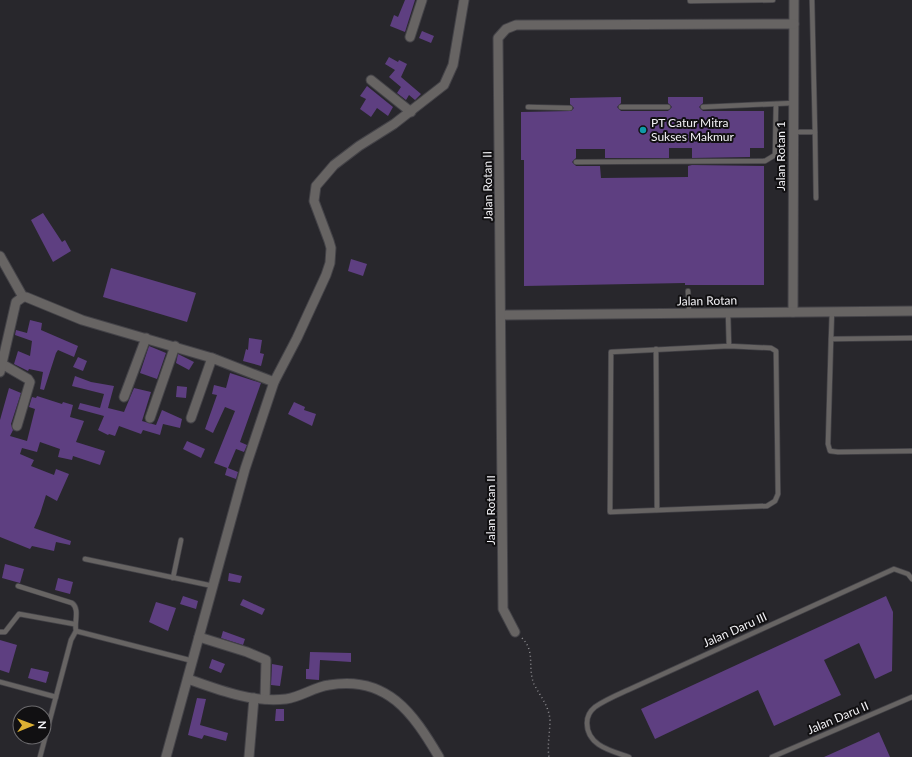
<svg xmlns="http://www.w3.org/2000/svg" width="912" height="757" font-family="Lato,sans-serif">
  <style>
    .building { fill: #5e3f81 }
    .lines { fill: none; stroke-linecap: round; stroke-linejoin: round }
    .service-casing { stroke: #444348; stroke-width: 6 }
    .minor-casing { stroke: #444348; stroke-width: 11 }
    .path { stroke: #8e8d91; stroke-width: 1.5; stroke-dasharray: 1 3; stroke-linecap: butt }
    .service { stroke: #676463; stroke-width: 4.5 }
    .minor { stroke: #676463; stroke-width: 9 }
    .culture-dot { fill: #0f9aa8; stroke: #111012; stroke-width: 1.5 }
    .labels { text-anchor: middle; stroke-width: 4; stroke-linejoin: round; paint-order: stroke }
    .poi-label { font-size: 12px; fill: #f3f2f6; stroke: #111012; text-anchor: start }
    .street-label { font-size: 12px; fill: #f3f2f6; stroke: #111012 }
  </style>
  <rect width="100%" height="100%" fill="#28272c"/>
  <!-- building -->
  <g class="building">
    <path d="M 405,0 L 415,0 L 405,32 L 390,26 L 394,15 L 398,17 Z"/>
    <path d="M 422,31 L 434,36 L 431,43 L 419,38 Z"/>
    <path d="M 389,57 L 398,62 L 399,60 L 407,64 L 401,77 L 421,94 L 415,100 L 409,95 L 406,100 L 397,93 L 401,87 L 389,77 L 395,70 L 385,64 Z"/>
    <path d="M 367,86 L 393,107 L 388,116 L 377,108 L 371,117 L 360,109 L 366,99 L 360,96 Z"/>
    <path d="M 621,97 L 621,103 L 617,107 L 621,111 L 668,111 L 672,107 L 668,103 L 668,97 L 703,97 L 703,103 L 699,107 L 703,111 L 764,111 L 764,148 L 750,148 L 750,157 L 692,158 L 692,148 L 669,148 L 669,158 L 605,158 L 605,149 L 576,149 L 576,158 L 572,162 L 576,166 L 600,166 L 601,178 L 688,177 L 688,166 L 692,165 L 764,166 L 764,285 L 685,285 L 685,283 L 524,286 L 524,160 L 521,160 L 521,112 L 571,111 L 574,108 L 570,104 L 570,98 Z"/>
    <path d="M 43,213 L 62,242 L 65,240 L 71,251 L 53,262 L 31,220 Z"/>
    <path d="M 351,259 L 367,264 L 363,276 L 348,271 Z"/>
    <path d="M 111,268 L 196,293 L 187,322 L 103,297 Z"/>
    <path d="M 30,320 L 42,323 L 41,330 L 78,346 L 74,357 L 58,350 L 56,353 L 44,390 L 40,389 L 43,372 L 29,369 L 28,371 L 14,364 L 18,351 L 30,356 L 32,341 L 15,335 L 16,330 L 27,333 Z"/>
    <path d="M 249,338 L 262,340 L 260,353 L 264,354 L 261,366 L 243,361 L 246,349 L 248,350 Z"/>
    <path d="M 149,346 L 166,353 L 157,379 L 140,373 Z"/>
    <path d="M 178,354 L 194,362 L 189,370 L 176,363 Z"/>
    <path d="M 78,357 L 87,361 L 83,371 L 73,367 Z"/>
    <path d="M 230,373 L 261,383 L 240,442 L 247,445 L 244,452 L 236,449 L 228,468 L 238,472 L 236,479 L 225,475 L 227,468 L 214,463 L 235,411 L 225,407 L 213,433 L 205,429 L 217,395 L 212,394 L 214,385 L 226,388 Z"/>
    <path d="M 75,376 L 91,382 L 114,386 L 108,408 L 124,412 L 134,388 L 151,392 L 142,421 L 156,425 L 162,410 L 182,419 L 180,428 L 163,424 L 160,435 L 143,430 L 141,434 L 119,426 L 115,436 L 109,434 L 108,435 L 98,430 L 104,416 L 78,409 L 80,403 L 100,408 L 104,394 L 72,386 Z"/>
    <path d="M 177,386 L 187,387 L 186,398 L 176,397 Z"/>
    <path d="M 9,388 L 21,393 L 11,424 L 13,430 L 10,436 L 27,441 L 35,409 L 29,407 L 32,397 L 36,398 L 37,396 L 62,404 L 63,402 L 73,405 L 70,417 L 84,421 L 76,442 L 105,451 L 100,465 L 73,456 L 72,460 L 58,457 L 60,449 L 40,442 L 37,452 L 22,448 L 20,454 L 34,460 L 31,466 L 54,475 L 56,469 L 69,474 L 57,501 L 46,495 L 40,514 L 34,528 L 71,541 L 70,545 L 56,542 L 54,551 L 32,546 L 30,549 L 0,537 L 0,420 Z"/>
    <path d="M 294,402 L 305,407 L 304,410 L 316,414 L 312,426 L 288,414 Z"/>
    <path d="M 187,441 L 205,449 L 201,458 L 183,449 Z"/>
    <path d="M 5,564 L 24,569 L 20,583 L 2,578 Z"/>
    <path d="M 229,573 L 242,576 L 240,583 L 228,581 Z"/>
    <path d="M 58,578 L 73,582 L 70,594 L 55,590 Z"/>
    <path d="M 183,596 L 198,601 L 196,609 L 180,604 Z"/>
    <path d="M 886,596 L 893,612 L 892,671 L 875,679 L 859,643 L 824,660 L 841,695 L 774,726 L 758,690 L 655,739 L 641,709 Z"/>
    <path d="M 243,599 L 265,609 L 262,615 L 240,605 Z"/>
    <path d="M 156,602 L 176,608 L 168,631 L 149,622 Z"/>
    <path d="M 223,631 L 245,639 L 243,645 L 221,638 Z"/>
    <path d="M 0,640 L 17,645 L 9,673 L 0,670 Z"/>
    <path d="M 310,652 L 351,653 L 351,662 L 320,660 L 319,680 L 306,679 L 306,669 L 309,669 Z"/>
    <path d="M 212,659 L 225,664 L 221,673 L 209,668 Z"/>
    <path d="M 272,664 L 283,666 L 280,686 L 271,685 Z"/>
    <path d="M 31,668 L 49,672 L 46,683 L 28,678 Z"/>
    <path d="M 197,698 L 206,699 L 200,725 L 228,733 L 226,741 L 204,735 L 202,739 L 188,735 Z"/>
    <path d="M 276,709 L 284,709 L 284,721 L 275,721 Z"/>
    <path d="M 879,732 L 890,757 L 824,757 L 862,740 Z"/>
  </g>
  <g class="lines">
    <defs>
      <g id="service">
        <path d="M 690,1 L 773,0"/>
        <path d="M 528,107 L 570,108"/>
        <path d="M 621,107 L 668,107"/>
        <path d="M 703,107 L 793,103"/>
        <path d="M 793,132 L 815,132 L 812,0"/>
        <path d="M 815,132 L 816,198"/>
        <path d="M 576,162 L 765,161 L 775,155 L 776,104"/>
        <path d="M 688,291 L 689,313"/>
        <path d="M 832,311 L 831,339 L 912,338"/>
        <path d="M 728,313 L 729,346 L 771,348 L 776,351 L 778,494 L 775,501 L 767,506 L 610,512 L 611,352 L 729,346"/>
        <path d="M 831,339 L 828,444 L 830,451 L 838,452 L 912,451"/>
        <path d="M 656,349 L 657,510"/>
        <path d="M 85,559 L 213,586"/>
        <path d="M 173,578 L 181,540"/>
        <path d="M 18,586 L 72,603 C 80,609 74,622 76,631"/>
        <path d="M 0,632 L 5,632 L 19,614 L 74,624"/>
        <path d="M 0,682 L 56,697"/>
        <path d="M 40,757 L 71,640 L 76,631 L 193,661"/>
        <path d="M 629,757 C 612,751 587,746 587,723 C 587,717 590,711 595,707 C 605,700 617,695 628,690 L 894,569 L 908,574 L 912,579"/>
        <path d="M 772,757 L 912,697"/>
      </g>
      <g id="minor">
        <path d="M 410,37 L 422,0"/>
        <path d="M 371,80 L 411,112"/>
        <path d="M 0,256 L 23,297"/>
        <path d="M 793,312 L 794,0"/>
        <path d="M 502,315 L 912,311"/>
        <path d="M 2,364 L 28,379 L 30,382 L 17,426"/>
        <path d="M 0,372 L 16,302 L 23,297 L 26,297 L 82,320 L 212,358 L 274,382"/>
        <path d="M 124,397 L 146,338"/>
        <path d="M 150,418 L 175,346"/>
        <path d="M 191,418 L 212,358"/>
        <path d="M 515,632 L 503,609 L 498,38 L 506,29 L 516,25 L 794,24"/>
        <path d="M 199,637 L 247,652 L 266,660 L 265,699"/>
        <path d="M 188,679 C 219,690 252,703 286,699 C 301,697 314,687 329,685 C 387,675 413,713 439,757"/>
        <path d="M 166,757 L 245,469 L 274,382 L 297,338 L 326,275 L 330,263 L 331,248 L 329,241 L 314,201 L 316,186 L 334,165 L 359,146 L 394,124 L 444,85 L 453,65 L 464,0"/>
        <path d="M 249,757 L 254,698"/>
      </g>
    </defs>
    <!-- service casing -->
    <use href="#service" class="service-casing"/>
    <!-- minor casing -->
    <use href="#minor" class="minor-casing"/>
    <!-- path -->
    <path class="path" d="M 522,638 C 536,652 527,667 534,684 C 540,696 549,706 550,720 C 550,733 547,745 549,757"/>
    <!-- service -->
    <use href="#service" class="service"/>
    <!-- minor -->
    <use href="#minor" class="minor"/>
  </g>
  <!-- markers -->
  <circle class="culture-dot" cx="643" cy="130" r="4"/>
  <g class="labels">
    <!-- poi labels -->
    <g class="poi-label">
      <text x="651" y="127">PT Catur Mitra<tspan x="651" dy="14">Sukses Makmur</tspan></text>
    </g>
    <!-- street labels -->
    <g class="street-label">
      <text transform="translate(781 156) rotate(-90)" y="4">Jalan Rotan 1</text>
      <text transform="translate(488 186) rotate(-91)" y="4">Jalan Rotan II</text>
      <text transform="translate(707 301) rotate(-1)" y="4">Jalan Rotan</text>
      <text transform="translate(491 510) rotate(-90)" y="4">Jalan Rotan II</text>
      <text transform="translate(735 630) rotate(-24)" y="4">Jalan Daru III</text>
      <text transform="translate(838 718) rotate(-23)" y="4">Jalan Daru II</text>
    </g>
  </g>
  <!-- north arrow -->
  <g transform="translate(32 725) rotate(89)"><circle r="19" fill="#111012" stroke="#6b6a6d"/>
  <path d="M0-3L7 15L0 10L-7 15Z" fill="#ddb133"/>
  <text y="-6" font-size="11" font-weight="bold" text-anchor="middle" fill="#f3f2f6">N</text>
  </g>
</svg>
